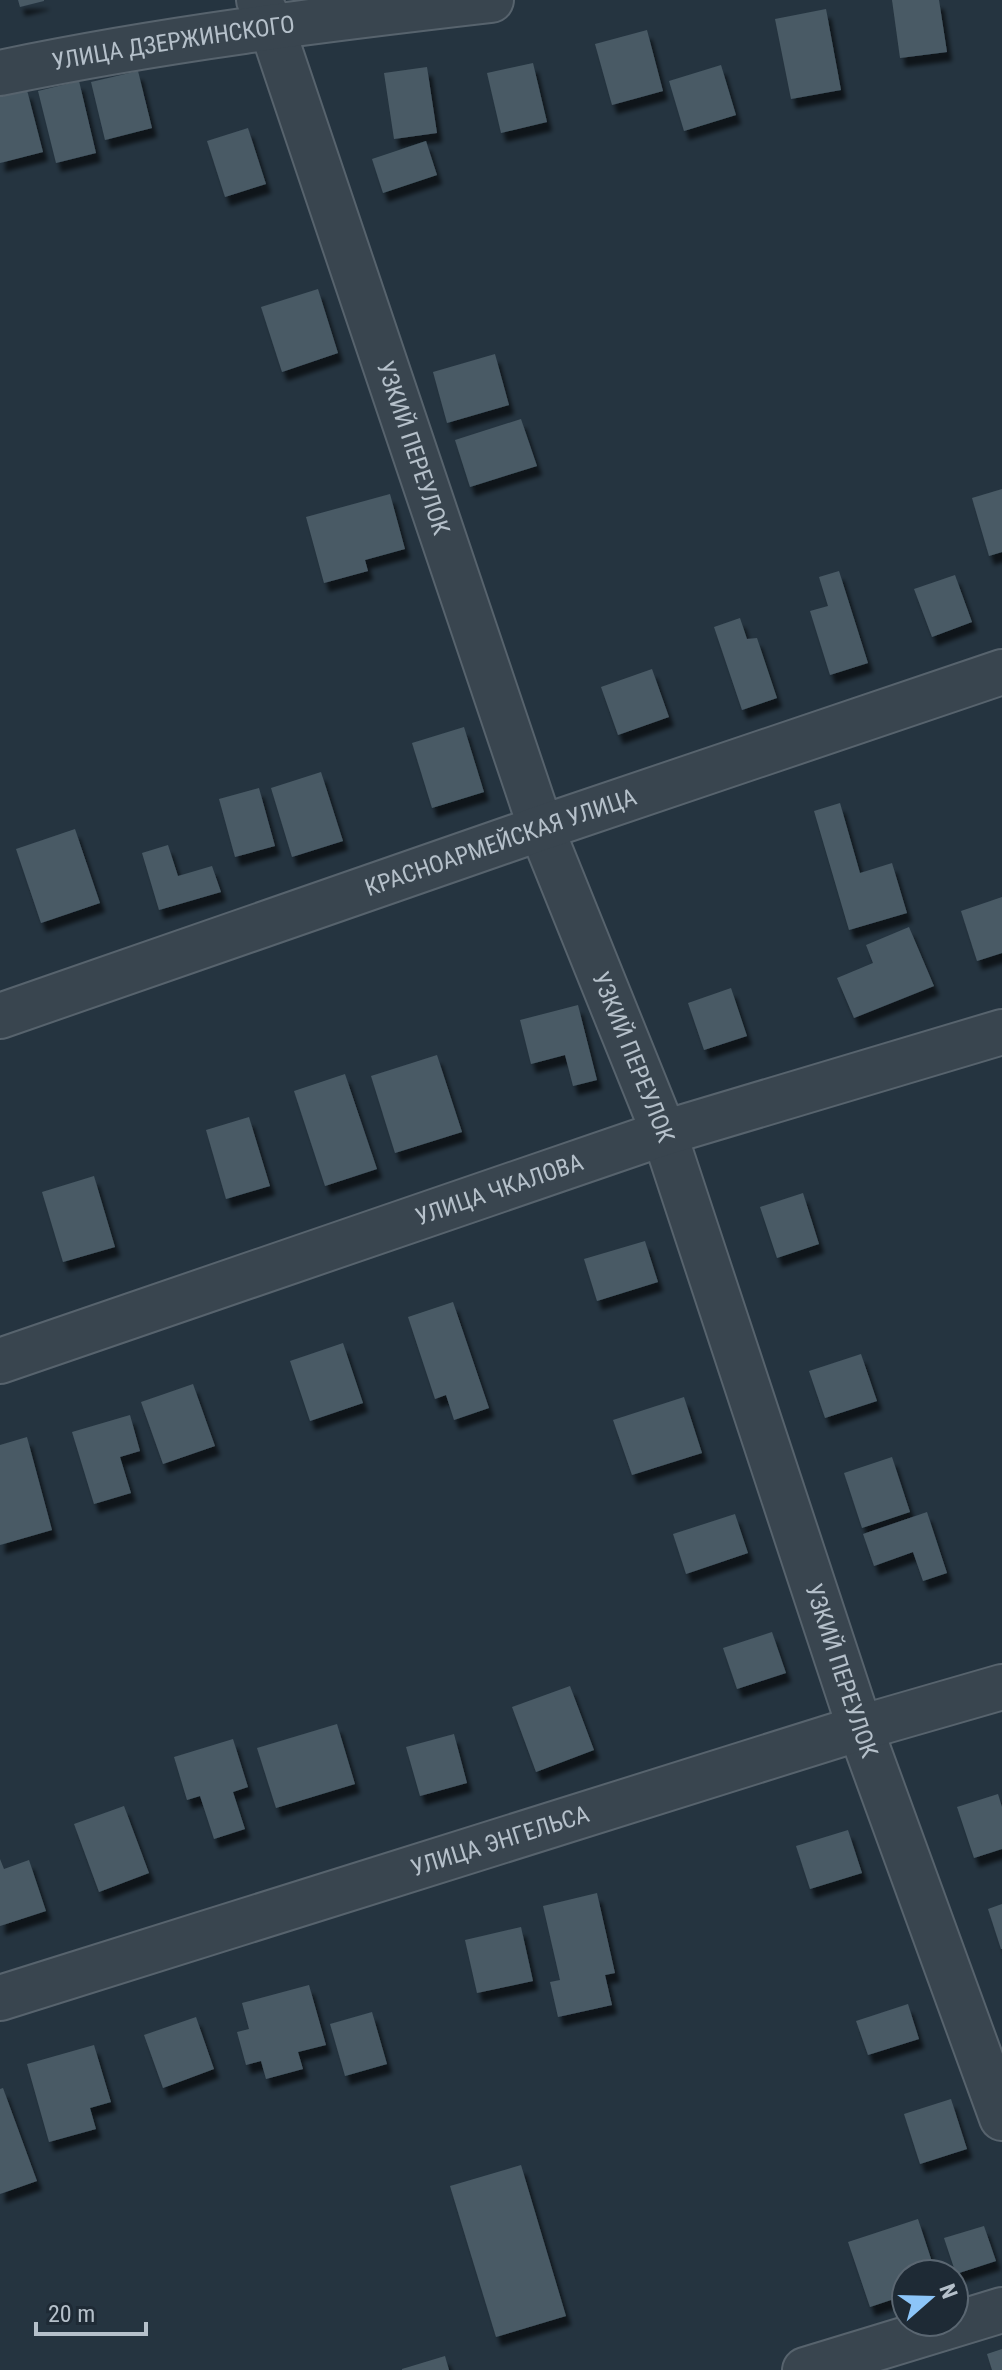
<svg xmlns="http://www.w3.org/2000/svg" width="1002" height="2370" font-family="'Roboto Condensed',sans-serif">
  <style>
    .building { fill: #495a65; filter: url(#shadow) }
    .lines { fill: none; stroke-linecap: round; stroke-linejoin: round }
    .street-casing { stroke: #57636d; stroke-width: 48 }
    .street { stroke: #39454f; stroke-width: 44 }
    .labels { text-anchor: middle; stroke-width: 6; stroke-linejoin: round; paint-order: stroke }
    .street-label { font-size: 24px; fill: #b5c0ca; stroke: #1e2a35 }
  </style>
  <defs>
    <filter id="shadow"><feDropShadow dx="5" dy="9" stdDeviation="2" flood-color="#0009"/></filter>
  </defs>
  <rect width="100%" height="100%" fill="#253440"/>
  <!-- building -->
  <g class="building">
    <path d="M 18,0 L 44,0 L 44,1 L 20,7 Z"/>
    <path d="M 892,0 L 939,0 L 947,52 L 900,58 Z"/>
    <path d="M 826,9 L 841,90 L 791,99 L 775,19 Z"/>
    <path d="M 647,30 L 663,91 L 612,105 L 595,44 Z"/>
    <path d="M 533,63 L 547,122 L 501,133 L 487,73 Z"/>
    <path d="M 721,65 L 736,115 L 684,131 L 669,81 Z"/>
    <path d="M 427,67 L 437,133 L 394,139 L 384,73 Z"/>
    <path d="M 138,71 L 152,128 L 105,140 L 91,82 Z"/>
    <path d="M 79,81 L 96,153 L 56,163 L 38,91 Z"/>
    <path d="M 27,90 L 43,152 L 0,163 L 0,97 Z"/>
    <path d="M 248,128 L 266,184 L 225,197 L 207,141 Z"/>
    <path d="M 426,141 L 437,175 L 383,193 L 372,159 Z"/>
    <path d="M 318,289 L 338,353 L 282,372 L 261,307 Z"/>
    <path d="M 495,354 L 509,405 L 447,423 L 433,372 Z"/>
    <path d="M 521,419 L 537,466 L 470,487 L 455,440 Z"/>
    <path d="M 1002,489 L 1002,552 L 989,556 L 972,498 Z"/>
    <path d="M 390,494 L 405,549 L 365,560 L 368,571 L 324,583 L 306,517 Z"/>
    <path d="M 839,571 L 868,663 L 830,675 L 810,611 L 828,606 L 819,577 Z"/>
    <path d="M 955,575 L 972,622 L 932,637 L 914,589 Z"/>
    <path d="M 740,618 L 747,639 L 757,638 L 777,698 L 742,710 L 714,627 Z"/>
    <path d="M 652,669 L 669,717 L 618,735 L 601,687 Z"/>
    <path d="M 464,727 L 484,792 L 432,808 L 412,743 Z"/>
    <path d="M 321,772 L 343,841 L 292,857 L 271,788 Z"/>
    <path d="M 259,788 L 275,846 L 235,857 L 219,799 Z"/>
    <path d="M 840,803 L 860,873 L 892,863 L 907,913 L 849,930 L 814,811 Z"/>
    <path d="M 75,829 L 100,903 L 41,923 L 16,849 Z"/>
    <path d="M 168,845 L 178,876 L 212,866 L 221,892 L 159,910 L 142,853 Z"/>
    <path d="M 1002,897 L 1002,953 L 977,961 L 961,911 Z"/>
    <path d="M 909,927 L 934,986 L 854,1018 L 837,978 L 873,963 L 866,945 Z"/>
    <path d="M 731,988 L 747,1036 L 704,1050 L 688,1003 Z"/>
    <path d="M 578,1005 L 597,1080 L 573,1086 L 565,1055 L 531,1064 L 520,1020 Z"/>
    <path d="M 437,1055 L 462,1132 L 395,1153 L 371,1076 Z"/>
    <path d="M 345,1074 L 377,1169 L 325,1186 L 294,1091 Z"/>
    <path d="M 249,1117 L 270,1186 L 226,1199 L 206,1130 Z"/>
    <path d="M 94,1176 L 115,1247 L 63,1262 L 42,1192 Z"/>
    <path d="M 803,1193 L 819,1244 L 777,1258 L 760,1207 Z"/>
    <path d="M 645,1241 L 658,1282 L 597,1301 L 584,1259 Z"/>
    <path d="M 453,1302 L 489,1408 L 454,1420 L 446,1395 L 435,1399 L 408,1317 Z"/>
    <path d="M 343,1343 L 363,1403 L 310,1421 L 290,1361 Z"/>
    <path d="M 861,1354 L 877,1401 L 825,1418 L 809,1371 Z"/>
    <path d="M 193,1384 L 215,1446 L 163,1464 L 141,1402 Z"/>
    <path d="M 684,1397 L 702,1453 L 632,1475 L 613,1420 Z"/>
    <path d="M 130,1415 L 140,1451 L 120,1457 L 131,1493 L 94,1504 L 72,1432 Z"/>
    <path d="M 27,1437 L 52,1530 L 0,1545 L 0,1445 Z"/>
    <path d="M 892,1457 L 910,1512 L 862,1528 L 844,1473 Z"/>
    <path d="M 927,1512 L 947,1573 L 923,1581 L 913,1552 L 874,1566 L 863,1534 Z"/>
    <path d="M 735,1514 L 748,1553 L 686,1574 L 673,1534 Z"/>
    <path d="M 772,1632 L 786,1673 L 737,1689 L 723,1648 Z"/>
    <path d="M 570,1686 L 594,1750 L 536,1772 L 512,1707 Z"/>
    <path d="M 337,1724 L 355,1784 L 276,1808 L 257,1748 Z"/>
    <path d="M 454,1734 L 467,1783 L 420,1796 L 406,1747 Z"/>
    <path d="M 233,1739 L 248,1787 L 233,1792 L 245,1829 L 214,1839 L 200,1796 L 187,1800 L 174,1757 Z"/>
    <path d="M 998,1794 L 1002,1807 L 1002,1849 L 974,1858 L 957,1807 Z"/>
    <path d="M 124,1806 L 149,1873 L 99,1892 L 74,1824 Z"/>
    <path d="M 848,1830 L 862,1873 L 810,1889 L 796,1846 Z"/>
    <path d="M 0,1859 L 4,1869 L 29,1860 L 46,1911 L 0,1926 Z"/>
    <path d="M 597,1893 L 615,1973 L 605,1975 L 612,2005 L 558,2017 L 550,1982 L 560,1980 L 543,1906 Z"/>
    <path d="M 1002,1904 L 1002,1949 L 1001,1949 L 988,1909 Z"/>
    <path d="M 521,1927 L 533,1981 L 477,1993 L 465,1940 Z"/>
    <path d="M 309,1985 L 326,2045 L 298,2052 L 303,2069 L 266,2079 L 261,2061 L 246,2065 L 237,2032 L 249,2029 L 242,2003 Z"/>
    <path d="M 908,2004 L 919,2039 L 868,2055 L 856,2021 Z"/>
    <path d="M 372,2012 L 387,2064 L 345,2076 L 330,2024 Z"/>
    <path d="M 196,2017 L 214,2069 L 163,2088 L 144,2035 Z"/>
    <path d="M 94,2045 L 111,2102 L 90,2108 L 96,2129 L 49,2142 L 27,2064 Z"/>
    <path d="M 3,2088 L 37,2181 L 0,2194 L 0,2089 Z"/>
    <path d="M 951,2099 L 967,2149 L 920,2164 L 904,2114 Z"/>
    <path d="M 521,2165 L 566,2316 L 496,2337 L 450,2186 Z"/>
    <path d="M 918,2219 L 936,2274 L 906,2274 L 906,2295 L 870,2307 L 848,2242 Z"/>
    <path d="M 984,2226 L 996,2261 L 956,2274 L 944,2238 Z"/>
    <path d="M 1002,2349 L 1002,2370 L 992,2370 L 987,2354 Z"/>
    <path d="M 445,2356 L 449,2370 L 402,2370 L 402,2369 Z"/>
  </g>
  <g class="lines">
    <defs>
      <g id="street">
        <path id="s1" d="M 259,0 L 271,25 L 541,828 L 664,1133 L 860,1728 L 1002,2118"/>
        <path id="s2" d="M 0,73 C 162,39 326,19 491,0"/>
        <path id="s3" d="M 0,1016 L 541,828 L 1002,672"/>
        <path id="s4" d="M 0,1361 L 664,1133 L 1002,1032"/>
        <path id="s5" d="M 0,1998 L 860,1728 L 1002,1687"/>
        <path d="M 805,2370 L 1002,2310"/>
      </g>
    </defs>
    <!-- street casing -->
    <use href="#street" class="street-casing"/>
    <!-- street -->
    <use href="#street" class="street"/>
  </g>
  <g class="labels">
    <!-- street labels -->
    <g class="street-label">
      <text dy="8" stroke="none"><textPath href="#s2" startOffset="176">УЛИЦА ДЗЕРЖИНСКОГО</textPath></text>
      <text dy="8" stroke="none"><textPath href="#s1" startOffset="474">УЗКИЙ ПЕРЕУЛОК</textPath></text>
      <text dy="8" stroke="none"><textPath href="#s3" startOffset="530">КРАСНОАРМЕЙСКАЯ УЛИЦА</textPath></text>
      <text dy="8" stroke="none"><textPath href="#s1" startOffset="1122">УЗКИЙ ПЕРЕУЛОК</textPath></text>
      <text dy="8" stroke="none"><textPath href="#s4" startOffset="528">УЛИЦА ЧКАЛОВА</textPath></text>
      <text dy="8" stroke="none"><textPath href="#s1" startOffset="1770">УЗКИЙ ПЕРЕУЛОК</textPath></text>
      <text dy="8" stroke="none"><textPath href="#s5" startOffset="524">УЛИЦА ЭНГЕЛЬСА</textPath></text>
    </g>
  </g>
  <!-- north arrow -->
  <g transform="translate(930 2298) rotate(70)"><circle r="38" fill="#1e2a35" stroke="#5a6671" stroke-width="2"/>
  <path d="M0-6L14 30L0 20L-14 30Z" fill="#8cc5f8"/>
  <text y="-12" font-size="22" font-weight="bold" text-anchor="middle" fill="#b5c0ca">N</text>
  </g>
  <!-- scale -->
  <path d="M36 2322v12h110v-12" fill="none" stroke="#b5c0ca" stroke-width="4"/>
  <text x="48" y="2322" font-size="24" fill="#b5c0ca" stroke="#1e2a35" stroke-width="6" paint-order="stroke">20 m</text>
</svg>
